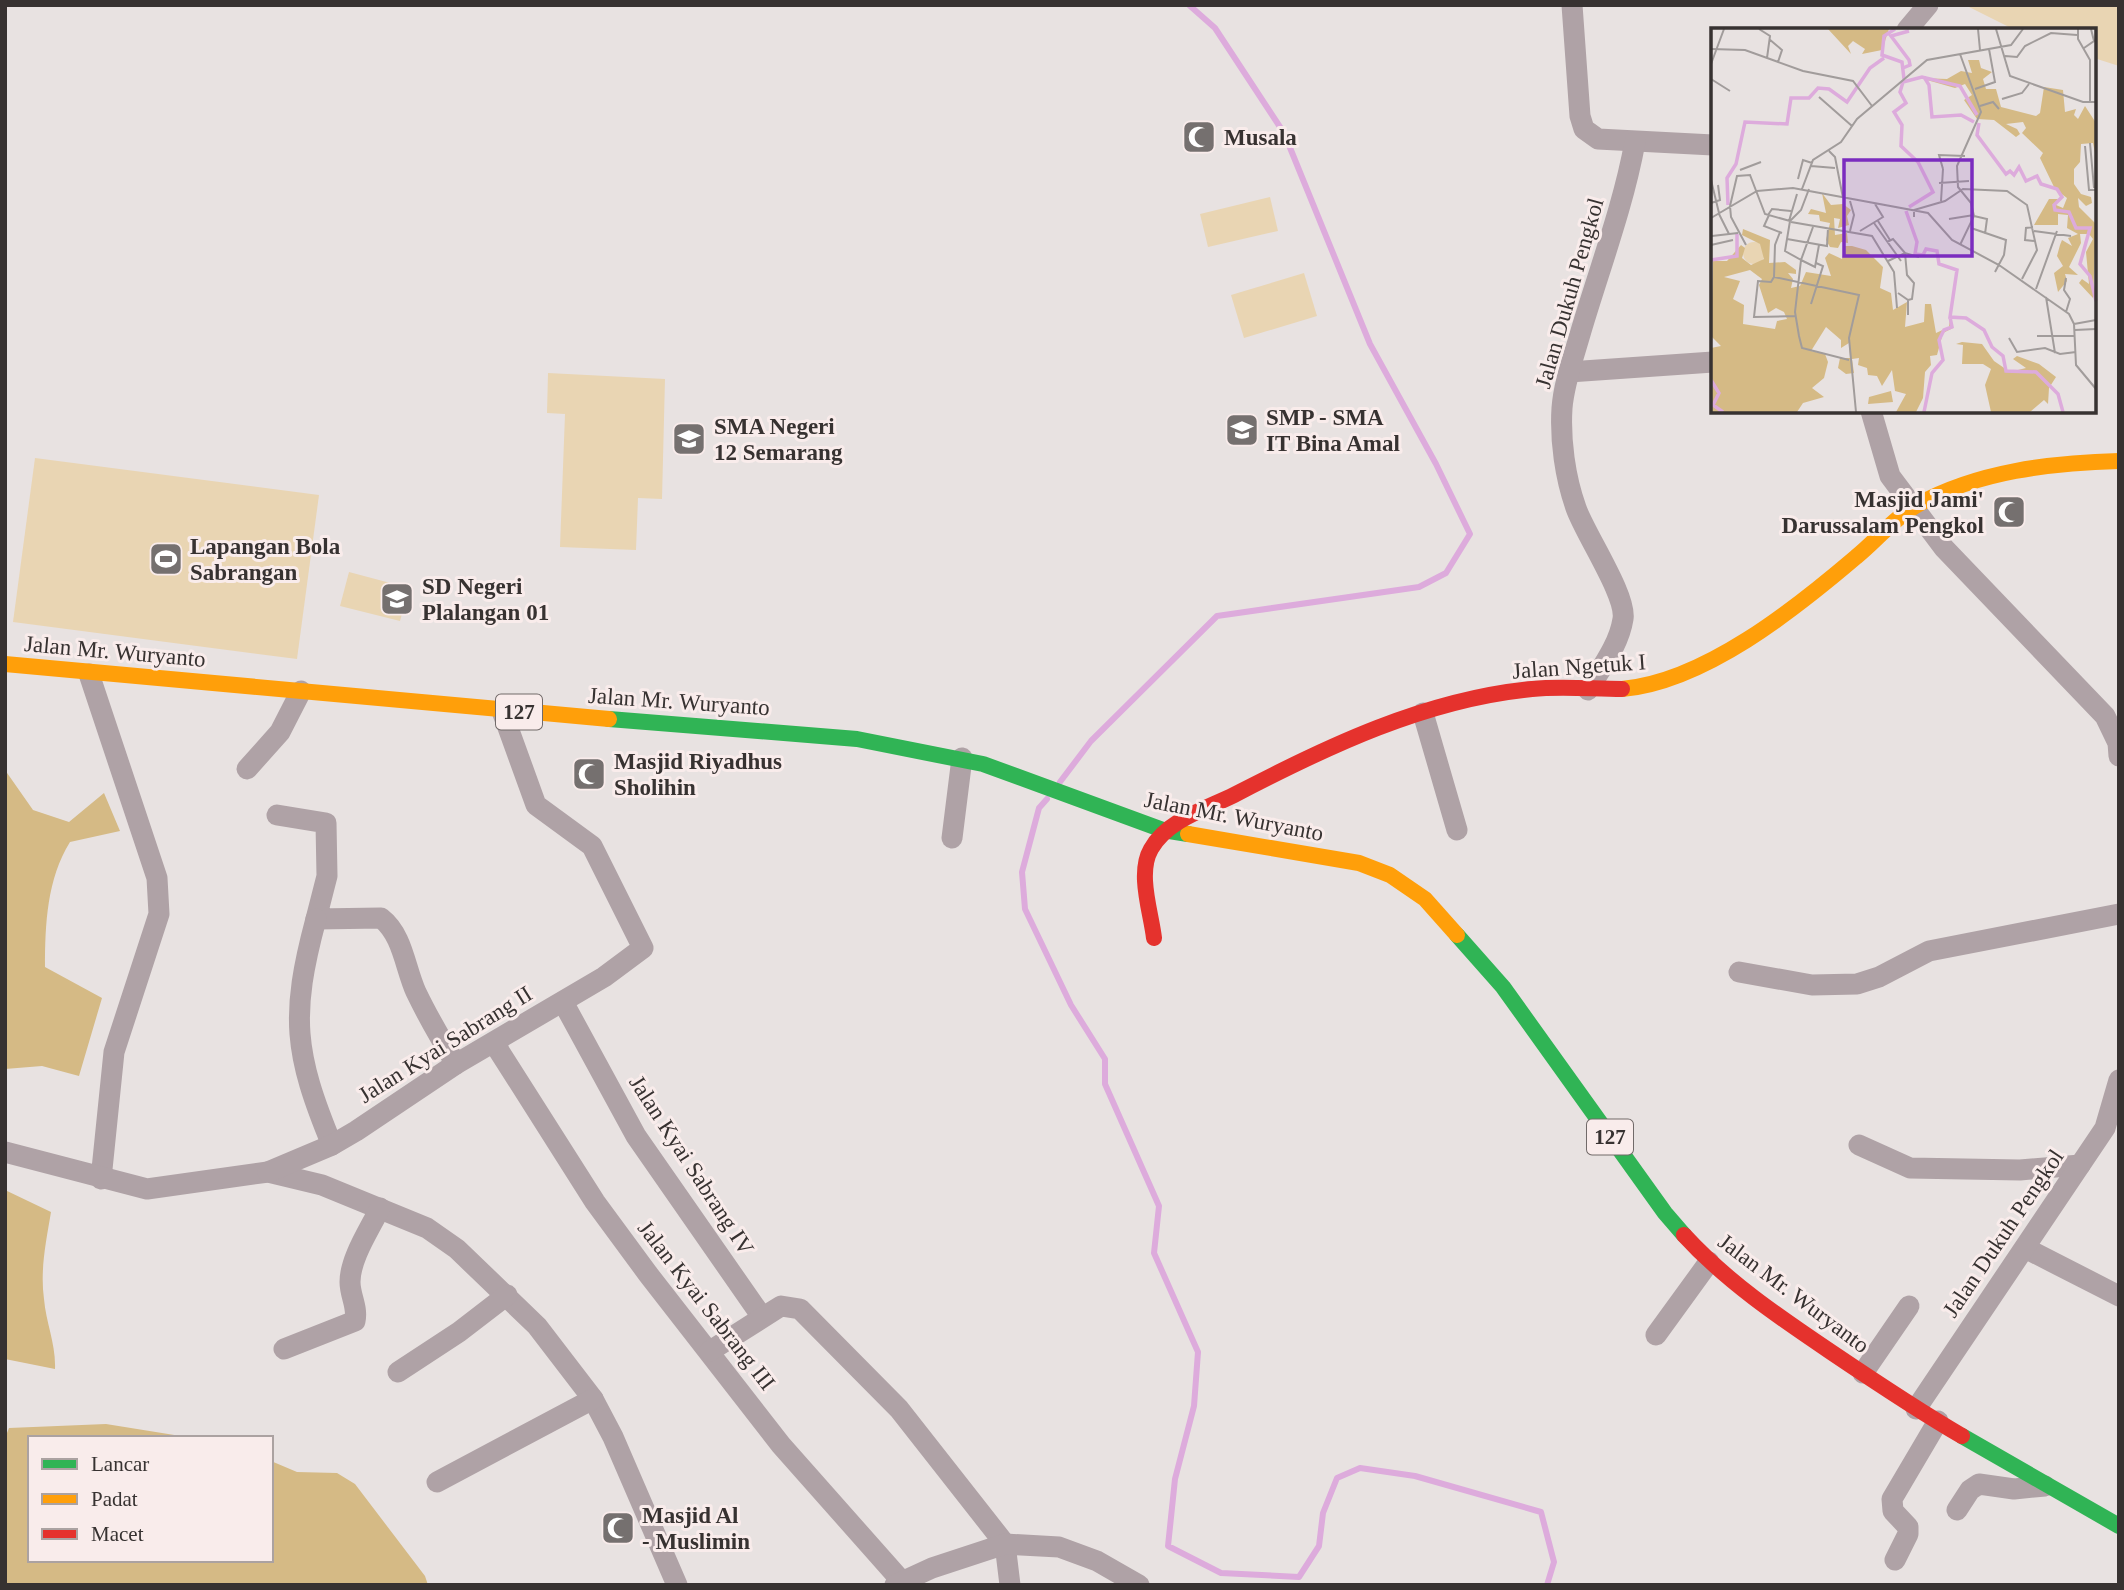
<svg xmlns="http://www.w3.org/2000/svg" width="2124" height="1590" font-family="'Times New Roman',serif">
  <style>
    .green { fill: #e9d5b3 }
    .forest { fill: #d5ba85 }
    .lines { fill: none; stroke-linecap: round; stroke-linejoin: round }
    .stream { stroke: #ddabdc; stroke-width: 6 }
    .street { stroke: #afa2a6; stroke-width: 21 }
    .fast { stroke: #30b455; stroke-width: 16 }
    .slow { stroke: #ff9f0a; stroke-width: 16 }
    .jam { stroke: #e5322d; stroke-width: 16 }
    .labels { text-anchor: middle; stroke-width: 6; stroke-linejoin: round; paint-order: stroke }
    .shield { fill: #f9eceb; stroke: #716a69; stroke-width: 2 }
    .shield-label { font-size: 21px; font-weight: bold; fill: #373231 }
    .poi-label { font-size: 23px; font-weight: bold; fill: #373231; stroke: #f9eceb; text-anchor: start }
    .street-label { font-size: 23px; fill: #373231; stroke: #f9eceb }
    .inset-river { fill: none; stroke: #ddabdc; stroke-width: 3.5 }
    .inset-road { fill: none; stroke: #a19c9b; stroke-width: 2 }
    .view { fill: #7b2cbf; fill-opacity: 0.15; stroke: #7b2cbf; stroke-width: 3.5 }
    .inset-edge { fill: none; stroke: #373231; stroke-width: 3.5 }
  </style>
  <rect width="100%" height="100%" fill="#e8e2e1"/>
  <!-- green -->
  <g class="green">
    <path d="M 1965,5 L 2119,5 L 2119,66 L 2094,58 L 2094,30 L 2015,30 Z"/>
    <path d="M 1270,197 L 1278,231 L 1208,247 L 1200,214 Z"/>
    <path d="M 1304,273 L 1317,316 L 1244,338 L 1231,295 Z"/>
    <path d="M 548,373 L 665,379 L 662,499 L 638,498 L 636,550 L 560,547 L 565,414 L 547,413 Z"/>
    <path d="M 35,458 L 319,495 L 297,659 L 13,622 Z"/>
    <path d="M 349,572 L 409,588 L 400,621 L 340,606 Z"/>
  </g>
  <!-- forest -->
  <g class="forest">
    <path d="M 5,770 L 33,810 L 69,822 L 104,793 L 120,831 L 70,842 C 47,879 45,924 45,967 L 102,998 L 79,1076 L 42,1066 L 5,1069 Z"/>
    <path d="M 5,1190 L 51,1212 C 46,1242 40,1270 44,1299 C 46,1323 56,1344 55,1369 L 5,1359 Z"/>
    <path d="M 106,1424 L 193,1438 L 30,1438 L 30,1560 L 271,1560 L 271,1461 L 297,1472 L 337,1473 L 355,1484 L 425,1576 L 428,1585 L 5,1585 L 5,1438 L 9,1428 Z"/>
  </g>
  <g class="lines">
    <!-- stream -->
    <g class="stream">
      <path d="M 1060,782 L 1091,741 L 1217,616 L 1419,587 L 1446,573 L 1470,534 L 1436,464 L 1370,344 L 1284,133 L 1215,28 L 1189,5"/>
      <path d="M 1047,799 L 1039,808 L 1022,872 L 1025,909 L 1071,1005 L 1105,1059 L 1105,1084 L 1159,1206 L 1154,1253 L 1198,1352 L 1194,1406 L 1175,1479 L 1168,1546 L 1221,1573 L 1299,1577 L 1319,1546 L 1323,1513 L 1337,1478 L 1360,1468 L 1415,1476 L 1541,1512 L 1554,1562 L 1547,1585"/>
    </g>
    <!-- street -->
    <g class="street">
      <path d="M 1572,5 L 1580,116 L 1584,129 L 1598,139 L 1713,145"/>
      <path d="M 1907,30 L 1928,5"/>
      <path d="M 1569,372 L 1713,362"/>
      <path d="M 1871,411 L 1890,476 L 1944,548 L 2105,716 L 2118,743 L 2119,756"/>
      <path d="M 89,674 L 157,878 L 159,914 L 114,1052 L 101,1179"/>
      <path d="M 1588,690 C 1601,668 1619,645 1623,619 C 1627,596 1585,534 1576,508 C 1565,477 1560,440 1562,408 C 1564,382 1574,356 1581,331 C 1600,267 1623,207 1635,142"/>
      <path d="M 1423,713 L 1457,830"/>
      <path d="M 247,769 L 280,732 L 301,691"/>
      <path d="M 277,815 L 326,823 L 327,876 L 316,919 L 381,918 C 403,935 405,968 416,992 C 428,1017 442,1041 456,1064"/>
      <path d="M 952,838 L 962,758"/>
      <path d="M 316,919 C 290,1016 294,1053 332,1145"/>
      <path d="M 1739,972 L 1812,985 L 1857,984 L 1879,977 L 1929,951 L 2119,914"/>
      <path d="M 563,1002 L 636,1136 L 762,1317"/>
      <path d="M 494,1043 L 595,1202 L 648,1274 L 781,1445 L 905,1585"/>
      <path d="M 1859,1145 L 1910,1168 L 2020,1170 L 2080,1165"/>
      <path d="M 5,1152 L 147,1189 L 268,1172 L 322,1185 L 427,1228 L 457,1249 L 537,1326 L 593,1399 L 613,1437 L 677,1585"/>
      <path d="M 268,1172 L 332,1145 L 356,1131 L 456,1064 L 604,977 L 643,948 L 592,846 L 536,805 L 502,711"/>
      <path d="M 2025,1248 L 2119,1296"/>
      <path d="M 1656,1335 L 1709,1262"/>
      <path d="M 284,1349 L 355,1321 C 358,1307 350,1296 350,1282 C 350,1258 370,1229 380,1208"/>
      <path d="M 710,1351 L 781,1306 L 800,1309 L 899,1409 L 1005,1544"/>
      <path d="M 398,1372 L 459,1332 L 507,1295"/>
      <path d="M 1863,1373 L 1909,1306"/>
      <path d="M 1916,1409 L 2105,1128 L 2119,1080"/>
      <path d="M 437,1482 L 593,1399"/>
      <path d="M 1957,1510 L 1970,1490 L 1979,1484 L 2014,1489 L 2045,1486"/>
      <path d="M 1005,1544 L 1010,1585"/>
      <path d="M 1895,1560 L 1908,1534 L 1908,1527 L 1893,1511 L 1892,1499 L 1938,1421"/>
      <path d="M 895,1585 L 932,1568 L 1005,1544 L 1059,1547 L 1097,1561 L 1139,1585"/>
    </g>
    <!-- fast -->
    <g class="fast">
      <path d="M 609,719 L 857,739 L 983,764 L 1163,830 L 1188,834"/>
      <path d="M 1457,935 L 1503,987 L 1665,1213 L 1684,1235"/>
      <path d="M 1962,1436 L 2119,1526"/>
    </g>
    <!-- slow -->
    <g class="slow">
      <path d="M 5,664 L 609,719"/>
      <path d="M 1622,689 C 1704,682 1795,609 1856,557 C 1877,540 1894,518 1917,505 C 1978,471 2051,463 2119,461"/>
      <path d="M 1188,834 L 1359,863 L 1390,875 L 1425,899 L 1457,935"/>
    </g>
    <!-- jam -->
    <g class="jam">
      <path d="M 1154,938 C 1151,912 1137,873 1151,849 C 1167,820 1206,809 1234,795 C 1326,747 1426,699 1532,689 C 1562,686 1592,689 1622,689"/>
      <path d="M 1684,1235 C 1726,1281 1779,1317 1831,1352 C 1874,1381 1917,1410 1962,1436"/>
    </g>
  </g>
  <!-- icons -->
  <defs>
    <symbol id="mosque-square" viewBox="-11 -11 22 22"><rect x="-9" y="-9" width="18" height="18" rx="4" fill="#75706f" stroke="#f9eceb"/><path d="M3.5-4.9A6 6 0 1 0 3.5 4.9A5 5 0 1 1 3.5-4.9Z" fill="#fff"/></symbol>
    <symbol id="school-square" viewBox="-11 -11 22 22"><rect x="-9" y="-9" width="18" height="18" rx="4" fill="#75706f" stroke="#f9eceb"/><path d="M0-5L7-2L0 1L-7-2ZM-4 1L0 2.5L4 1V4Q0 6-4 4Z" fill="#fff"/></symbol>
    <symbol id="stadium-square" viewBox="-11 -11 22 22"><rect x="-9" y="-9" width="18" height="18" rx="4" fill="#75706f" stroke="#f9eceb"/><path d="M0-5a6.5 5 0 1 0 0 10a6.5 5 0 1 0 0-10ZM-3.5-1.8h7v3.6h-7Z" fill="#fff"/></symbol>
  </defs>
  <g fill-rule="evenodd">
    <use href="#mosque-square" x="1180" y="118" width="38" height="38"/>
    <use href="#school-square" x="1223" y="411" width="38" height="38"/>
    <use href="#school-square" x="670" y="420" width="38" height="38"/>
    <use href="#mosque-square" x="1990" y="493" width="38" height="38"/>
    <use href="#stadium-square" x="147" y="540" width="38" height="38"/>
    <use href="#school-square" x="378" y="580" width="38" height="38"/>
    <use href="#mosque-square" x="570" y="755" width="38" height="38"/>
    <use href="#mosque-square" x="599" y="1509" width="38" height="38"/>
  </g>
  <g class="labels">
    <!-- shield labels -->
    <g class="shield">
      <rect x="496" y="694.5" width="46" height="35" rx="5"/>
      <rect x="1587" y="1119.5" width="46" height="35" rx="5"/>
    </g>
    <g class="shield-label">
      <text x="519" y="719">127</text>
      <text x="1610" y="1144">127</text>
    </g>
    <!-- poi labels -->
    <g class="poi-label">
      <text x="1224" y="145">Musala</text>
      <text x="1266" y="425">SMP - SMA<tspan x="1266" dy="26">IT Bina Amal</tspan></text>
      <text x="714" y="434">SMA Negeri<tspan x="714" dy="26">12 Semarang</tspan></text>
      <text x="1984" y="507" text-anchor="end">Masjid Jami'<tspan x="1984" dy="26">Darussalam Pengkol</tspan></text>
      <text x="190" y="554">Lapangan Bola<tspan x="190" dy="26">Sabrangan</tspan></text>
      <text x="422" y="594">SD Negeri<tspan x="422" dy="26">Plalangan 01</tspan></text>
      <text x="614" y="769">Masjid Riyadhus<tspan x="614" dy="26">Sholihin</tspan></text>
      <text x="642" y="1523">Masjid Al<tspan x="642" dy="26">- Muslimin</tspan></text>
    </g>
    <!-- street labels -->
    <g class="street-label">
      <text transform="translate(1569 293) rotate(-74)" y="8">Jalan Dukuh Pengkol</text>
      <text transform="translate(115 651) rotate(5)" y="8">Jalan Mr. Wuryanto</text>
      <text transform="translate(1579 666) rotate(-4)" y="8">Jalan Ngetuk I</text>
      <text transform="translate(679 701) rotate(4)" y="8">Jalan Mr. Wuryanto</text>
      <text transform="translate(1234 816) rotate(11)" y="8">Jalan Mr. Wuryanto</text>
      <text transform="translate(445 1044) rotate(-32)" y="8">Jalan Kyai Sabrang II</text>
      <text transform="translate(692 1165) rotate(57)" y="8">Jalan Kyai Sabrang IV</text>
      <text transform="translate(2003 1233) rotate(-56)" y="8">Jalan Dukuh Pengkol</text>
      <text transform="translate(1794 1293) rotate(37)" y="8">Jalan Mr. Wuryanto</text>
      <text transform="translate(707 1305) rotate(52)" y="8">Jalan Kyai Sabrang III</text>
    </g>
  </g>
  <!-- overview -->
  <g transform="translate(1711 28)">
    <rect width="385" height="385" fill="#e8e2e1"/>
    <path d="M32 225a11 11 0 1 1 22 0a11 11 0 1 1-22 0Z" fill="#e9d5b3"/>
    <path d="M 117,1 L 178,1 L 171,22 L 151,26 L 154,21 L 142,13 L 137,18 L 140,26 ZM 257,32 L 268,32 L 270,40 L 281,44 L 272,51 L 275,61 L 285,61 L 290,79 L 325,88 L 329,85 L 333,59 L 352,62 L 354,84 L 365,81 L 363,87 L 367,91 L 374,78 L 385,95 L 385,130 L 382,115 L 370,116 L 369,134 L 363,141 L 363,156 L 370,166 L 380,169 L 381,175 L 375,178 L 367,170 L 368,179 L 385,196 L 382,270 L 368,255 L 371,251 L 378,256 L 375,224 L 382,211 L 378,206 L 369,206 L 370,215 L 358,239 L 367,247 L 354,246 L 356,253 L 347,264 L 343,245 L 352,238 L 346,228 L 349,217 L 351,212 L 361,218 L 357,210 L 367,206 L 356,200 L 357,187 L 347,186 L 347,197 L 323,197 L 338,171 L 347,171 L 345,177 L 352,180 L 356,170 L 344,161 L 329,130 L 332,125 L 311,105 L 315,100 L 312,94 L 295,96 L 306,101 L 309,106 L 305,109 L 283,92 L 266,91 L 253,72 L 261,67 L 254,56 L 244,60 L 209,50 L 236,51 L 250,43 L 261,45 ZM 111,165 L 120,177 L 132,176 L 140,182 L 136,188 L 138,197 L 127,200 L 129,191 L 123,190 L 124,207 L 136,205 L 137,215 L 130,214 L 127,220 L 119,219 L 115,212 L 119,195 L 109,193 L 108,187 L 97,186 L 100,181 L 115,185 ZM 32,201 L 59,212 L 58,235 L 74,234 L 85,242 L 85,246 L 77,245 L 82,251 L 80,260 L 89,258 L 95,244 L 120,248 L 114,230 L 118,225 L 131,231 L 134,218 L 141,218 L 155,222 L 172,239 L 169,260 L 180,265 L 182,282 L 196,274 L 194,299 L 213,294 L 214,276 L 220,276 L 225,305 L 238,299 L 239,290 L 242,300 L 232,305 L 226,327 L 219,328 L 220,337 L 214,344 L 212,370 L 205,384 L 185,384 L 195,366 L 184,363 L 181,342 L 171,358 L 166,348 L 157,347 L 156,340 L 147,337 L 148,330 L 141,331 L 143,345 L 135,346 L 127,340 L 129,330 L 139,330 L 138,315 L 130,320 L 130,312 L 115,299 L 100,323 L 114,326 L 117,334 L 113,350 L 101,360 L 113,369 L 92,375 L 86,384 L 0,384 L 0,320 L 10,318 L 0,308 L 2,233 L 16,233 L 30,217 L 34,220 L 31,230 L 40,237 L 53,231 L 49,216 L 31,207 ZM 39,242 L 51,251 L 48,257 L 57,285 L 65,280 L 73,284 L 76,291 L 66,293 L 64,301 L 32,296 L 33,277 L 22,271 L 29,253 L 13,249 ZM 251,314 L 271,316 L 283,333 L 299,344 L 315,340 L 302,331 L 306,328 L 328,336 L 345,349 L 338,360 L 337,376 L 333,372 L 319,384 L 280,384 L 274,357 L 280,341 L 272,336 L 251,336 L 252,317 L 245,316 ZM 180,363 L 182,374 L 157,376 L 158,369 Z" fill="#d5ba85" fill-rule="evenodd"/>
    <path class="inset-river" d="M 184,1 L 173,8 L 171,27 L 191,34 L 193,51M 192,40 L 199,37 L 198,32 L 180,8 L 198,3M 213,49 L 218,57 L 221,89 L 250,87 L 263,94M 268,95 L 266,107 L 295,146 L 299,143 L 303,147 L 308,139 L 315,153 L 326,148 L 330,156 L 346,161 L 351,169 L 343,177 L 344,182 L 358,184 L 365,200 L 379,200 L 369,236 L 379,248 L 385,273M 17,177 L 16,150 L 25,136 L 34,94 L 76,96 L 80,70 L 98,70 L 107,60 L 118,61 L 136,74 L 159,40 L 173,30M 198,179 L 222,164 L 207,134 L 190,118 L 191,97 L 183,84 L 195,75 L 189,64 L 192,54 L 211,49 L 249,58 L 266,87M 195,183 L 206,214 L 204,226 L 212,227 L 215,221 L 226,223 L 228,236 L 246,242 L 239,289 L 255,290 L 273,302 L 281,319 L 292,328 L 295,343 L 325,344 L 347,366 L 352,384M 0,232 L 26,228 L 26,206M 0,352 L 8,365 L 2,377 L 12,384M 213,384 L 221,345 L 232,332 L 228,312 L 233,302 L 241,299 L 239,289"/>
    <path class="inset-road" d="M 48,1 L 59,8 L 56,30M 267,1 L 269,22M 285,1 L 299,48 L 372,74 L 385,74M 367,1 L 367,11 L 379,32 L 379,74M 58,11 L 71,22 L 67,34M 373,20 L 383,13 L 380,1M 0,21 L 34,22 L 92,43 L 142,53 L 161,78M 249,26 L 270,84 L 246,138 L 247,159 L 260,175 L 263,188 L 249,217M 294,28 L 306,29 L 314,18 L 340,5 L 366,7M 0,36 L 13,1M 0,51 L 19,63M 264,61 L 284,54 L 278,21M 108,69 L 141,98M 291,71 L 311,65 L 318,56M 269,78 L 282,74 L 288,81M 379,115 L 383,160M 374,118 L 378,162 L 385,162M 118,123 L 124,129 L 132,170M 100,138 L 124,140M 232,141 L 228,127 L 254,128M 29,142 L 50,134M 87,151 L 92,132 L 101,135M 0,152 L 8,185M 228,155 L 258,153M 91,161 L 102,132 L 130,114 L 146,91 L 216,32 L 300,17 L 312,1M 98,161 L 90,182 L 79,193 L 74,223 L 90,232 L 84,284 L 88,308 L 91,320 L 138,332M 139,173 L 143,187 L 139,203M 230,173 L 232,141M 0,175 L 9,172 L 7,157M 19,178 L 26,148 L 39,147 L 54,186 L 79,193M 19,178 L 20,189 L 35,217M 8,186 L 18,206M 57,187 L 61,181 L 80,183M 58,187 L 53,198 L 71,205M 263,188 L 276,191 L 274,206M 203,189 L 203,182 L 234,173 L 252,161 L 296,163 L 316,177 L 326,222 L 311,251M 0,190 L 46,163 L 82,160 L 217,185 L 241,212 L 288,237 L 358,286 L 363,296 L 365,337 L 385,361M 238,191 L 263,187M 78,193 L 86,166M 167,193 L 179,212M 80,194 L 161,208 L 183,244 L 186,280M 163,195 L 190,233M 322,199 L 315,200 L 314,212 L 324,213M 260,200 L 295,212 L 293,227 L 284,244M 149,203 L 172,189 L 164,176M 323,203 L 360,208M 1,208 L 27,205M 76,211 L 116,218 L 117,200M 176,214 L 182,211 L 194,225M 0,217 L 22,212M 194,225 L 196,247 L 203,255 L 201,271 L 197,272M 90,232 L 104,239 L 108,217M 90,232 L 102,199M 177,233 L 194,225 L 208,229M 63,249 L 64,217 L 69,204M 355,250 L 353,262 L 359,271 L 355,284M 325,261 L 346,203M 187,265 L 197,272 L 197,287M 335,269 L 344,325M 100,276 L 112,238 L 105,235M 85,288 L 43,289 L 47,253 L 60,254 L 63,249 L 148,267 L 138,310 L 145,384M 363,296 L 385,292M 364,302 L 385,301M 326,308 L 364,308M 298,310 L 306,324 L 334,320 L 349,326 L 365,324"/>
    <path class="view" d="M 133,132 L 261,132 L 261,228 L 133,228 Z"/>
    <rect width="385" height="385" class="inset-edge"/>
  </g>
  <!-- border -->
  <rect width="2124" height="1590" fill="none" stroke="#373231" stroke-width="14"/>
  <!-- legend -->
  <rect x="28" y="1436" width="245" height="126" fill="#f9eceb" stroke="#aba2a1" stroke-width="2"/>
  <rect x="42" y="1459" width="35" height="10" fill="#30b455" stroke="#aba2a1" stroke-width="2"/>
  <text x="91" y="1471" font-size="21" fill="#373231">Lancar</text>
  <rect x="42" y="1494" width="35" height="10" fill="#ff9f0a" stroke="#aba2a1" stroke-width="2"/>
  <text x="91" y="1506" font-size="21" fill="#373231">Padat</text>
  <rect x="42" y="1529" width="35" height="10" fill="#e5322d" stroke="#aba2a1" stroke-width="2"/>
  <text x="91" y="1541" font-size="21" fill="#373231">Macet</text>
</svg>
